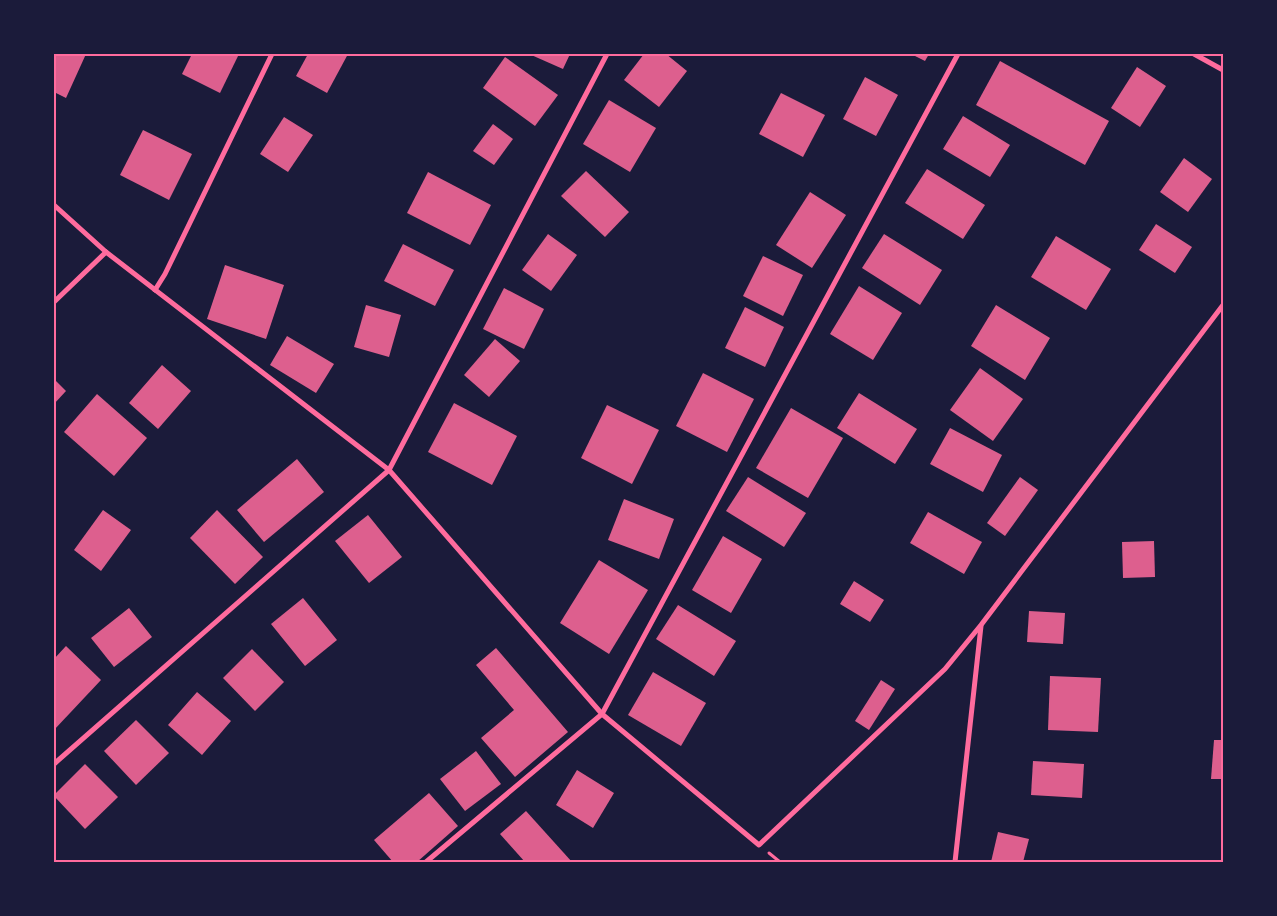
<svg xmlns="http://www.w3.org/2000/svg" width="1277" height="916" font-family="'Exo 2',sans-serif">
  <style>
    .building { fill: #dd5f8e }
    .lines { fill: none; stroke-linecap: round; stroke-linejoin: round }
    .path { stroke: #ff6b9d; stroke-width: 3 }
    .minor { stroke: #ff6b9d; stroke-width: 5 }
    .neatline { fill: none; stroke: #ff6b9d; stroke-width: 2 }
  </style>
  <rect width="100%" height="100%" fill="#1b1b3a"/>
  <!-- building -->
  <g class="building">
    <path d="M 54,54 L 86,54 L 66,98 L 54,92 Z"/>
    <path d="M 192,54 L 239,54 L 220,93 L 182,74 Z"/>
    <path d="M 308,54 L 348,54 L 327,93 L 296,76 Z"/>
    <path d="M 529,54 L 570,54 L 563,69 Z"/>
    <path d="M 644,54 L 666,54 L 687,71 L 659,107 L 624,80 Z"/>
    <path d="M 911,54 L 929,54 L 925,61 Z"/>
    <path d="M 505,57 L 558,95 L 535,126 L 483,88 Z"/>
    <path d="M 1000,61 L 1109,121 L 1085,165 L 976,105 Z"/>
    <path d="M 1137,67 L 1166,86 L 1140,127 L 1111,108 Z"/>
    <path d="M 865,77 L 898,95 L 876,136 L 843,119 Z"/>
    <path d="M 781,93 L 825,115 L 803,157 L 759,134 Z"/>
    <path d="M 609,100 L 656,128 L 630,172 L 583,144 Z"/>
    <path d="M 963,116 L 1010,145 L 990,177 L 943,149 Z"/>
    <path d="M 284,117 L 313,135 L 288,172 L 260,154 Z"/>
    <path d="M 493,124 L 513,139 L 494,165 L 473,151 Z"/>
    <path d="M 143,130 L 192,154 L 169,200 L 120,175 Z"/>
    <path d="M 1184,158 L 1212,179 L 1188,212 L 1160,192 Z"/>
    <path d="M 927,169 L 985,205 L 963,239 L 905,203 Z"/>
    <path d="M 586,171 L 629,212 L 605,237 L 561,196 Z"/>
    <path d="M 428,172 L 491,205 L 470,245 L 407,213 Z"/>
    <path d="M 810,192 L 846,215 L 812,268 L 776,245 Z"/>
    <path d="M 1156,224 L 1192,247 L 1175,273 L 1139,250 Z"/>
    <path d="M 548,234 L 577,255 L 551,291 L 522,270 Z"/>
    <path d="M 884,234 L 942,270 L 920,305 L 862,268 Z"/>
    <path d="M 1056,236 L 1111,269 L 1086,310 L 1031,277 Z"/>
    <path d="M 403,244 L 454,270 L 435,306 L 384,281 Z"/>
    <path d="M 763,256 L 803,275 L 783,316 L 743,296 Z"/>
    <path d="M 225,265 L 284,285 L 266,339 L 207,319 Z"/>
    <path d="M 859,286 L 902,313 L 873,360 L 830,334 Z"/>
    <path d="M 504,288 L 544,309 L 524,349 L 483,329 Z"/>
    <path d="M 366,305 L 401,315 L 389,357 L 354,347 Z"/>
    <path d="M 996,305 L 1050,338 L 1025,380 L 971,346 Z"/>
    <path d="M 745,307 L 784,327 L 765,367 L 725,348 Z"/>
    <path d="M 287,336 L 334,364 L 316,393 L 270,365 Z"/>
    <path d="M 495,339 L 520,361 L 489,397 L 464,375 Z"/>
    <path d="M 162,365 L 191,391 L 158,429 L 129,403 Z"/>
    <path d="M 980,368 L 1023,399 L 993,441 L 950,410 Z"/>
    <path d="M 703,373 L 754,399 L 727,452 L 676,426 Z"/>
    <path d="M 54,379 L 66,391 L 54,404 Z"/>
    <path d="M 859,393 L 917,429 L 895,464 L 837,428 Z"/>
    <path d="M 97,394 L 147,438 L 114,476 L 64,432 Z"/>
    <path d="M 454,403 L 517,436 L 492,485 L 428,452 Z"/>
    <path d="M 607,405 L 659,430 L 632,484 L 581,458 Z"/>
    <path d="M 791,408 L 843,438 L 808,498 L 756,468 Z"/>
    <path d="M 950,428 L 1002,455 L 983,492 L 930,464 Z"/>
    <path d="M 297,459 L 324,492 L 264,542 L 237,510 Z"/>
    <path d="M 748,477 L 806,513 L 784,547 L 726,511 Z"/>
    <path d="M 1020,477 L 1038,490 L 1005,536 L 987,523 Z"/>
    <path d="M 624,499 L 674,519 L 659,559 L 608,540 Z"/>
    <path d="M 103,510 L 131,530 L 101,571 L 74,550 Z"/>
    <path d="M 217,510 L 263,557 L 235,584 L 190,538 Z"/>
    <path d="M 928,512 L 982,542 L 964,574 L 910,543 Z"/>
    <path d="M 368,515 L 402,557 L 369,583 L 335,541 Z"/>
    <path d="M 723,536 L 762,559 L 731,613 L 692,590 Z"/>
    <path d="M 1154,541 L 1155,577 L 1123,578 L 1122,542 Z"/>
    <path d="M 599,560 L 648,590 L 609,654 L 560,623 Z"/>
    <path d="M 854,581 L 884,600 L 870,622 L 840,604 Z"/>
    <path d="M 303,598 L 337,640 L 305,666 L 271,624 Z"/>
    <path d="M 678,605 L 736,641 L 714,676 L 656,639 Z"/>
    <path d="M 129,608 L 152,637 L 114,667 L 91,638 Z"/>
    <path d="M 1029,611 L 1065,613 L 1063,644 L 1027,642 Z"/>
    <path d="M 66,646 L 101,680 L 54,730 L 54,659 Z"/>
    <path d="M 496,648 L 568,732 L 515,777 L 481,738 L 514,710 L 476,665 Z"/>
    <path d="M 252,649 L 284,682 L 255,711 L 223,678 Z"/>
    <path d="M 653,672 L 706,703 L 681,746 L 628,715 Z"/>
    <path d="M 1050,676 L 1101,678 L 1098,732 L 1048,730 Z"/>
    <path d="M 881,680 L 895,689 L 869,730 L 855,721 Z"/>
    <path d="M 197,692 L 231,721 L 202,755 L 168,725 Z"/>
    <path d="M 136,720 L 169,753 L 136,785 L 104,751 Z"/>
    <path d="M 1214,740 L 1223,740 L 1223,779 L 1211,779 Z"/>
    <path d="M 476,751 L 501,784 L 465,811 L 440,779 Z"/>
    <path d="M 1033,761 L 1084,764 L 1082,798 L 1031,795 Z"/>
    <path d="M 85,764 L 118,797 L 85,829 L 54,796 L 54,795 Z"/>
    <path d="M 577,770 L 614,793 L 593,828 L 556,805 Z"/>
    <path d="M 429,793 L 458,826 L 417,862 L 393,862 L 374,840 Z"/>
    <path d="M 526,811 L 572,862 L 525,862 L 500,834 Z"/>
    <path d="M 998,832 L 1029,839 L 1023,862 L 991,862 Z"/>
  </g>
  <g class="lines">
    <!-- path -->
    <path class="path" d="M 769,853 L 780,862"/>
    <!-- minor -->
    <g class="minor">
      <path d="M 1194,54 L 1223,70"/>
      <path d="M 54,205 L 106,252 L 389,470 L 602,714 L 759,845 L 945,669 L 981,625 L 1223,305"/>
      <path d="M 155,290 L 165,274 L 272,54"/>
      <path d="M 54,302 L 106,252"/>
      <path d="M 54,764 L 389,470 L 607,54"/>
      <path d="M 426,862 L 602,714 L 958,54"/>
      <path d="M 955,862 L 981,626"/>
    </g>
  </g>
  <!-- border -->
  <rect width="1277" height="916" fill="none" stroke="#1b1b3a" stroke-width="110"/>
  <rect x="55" y="55" width="1167" height="806" class="neatline"/>
</svg>
